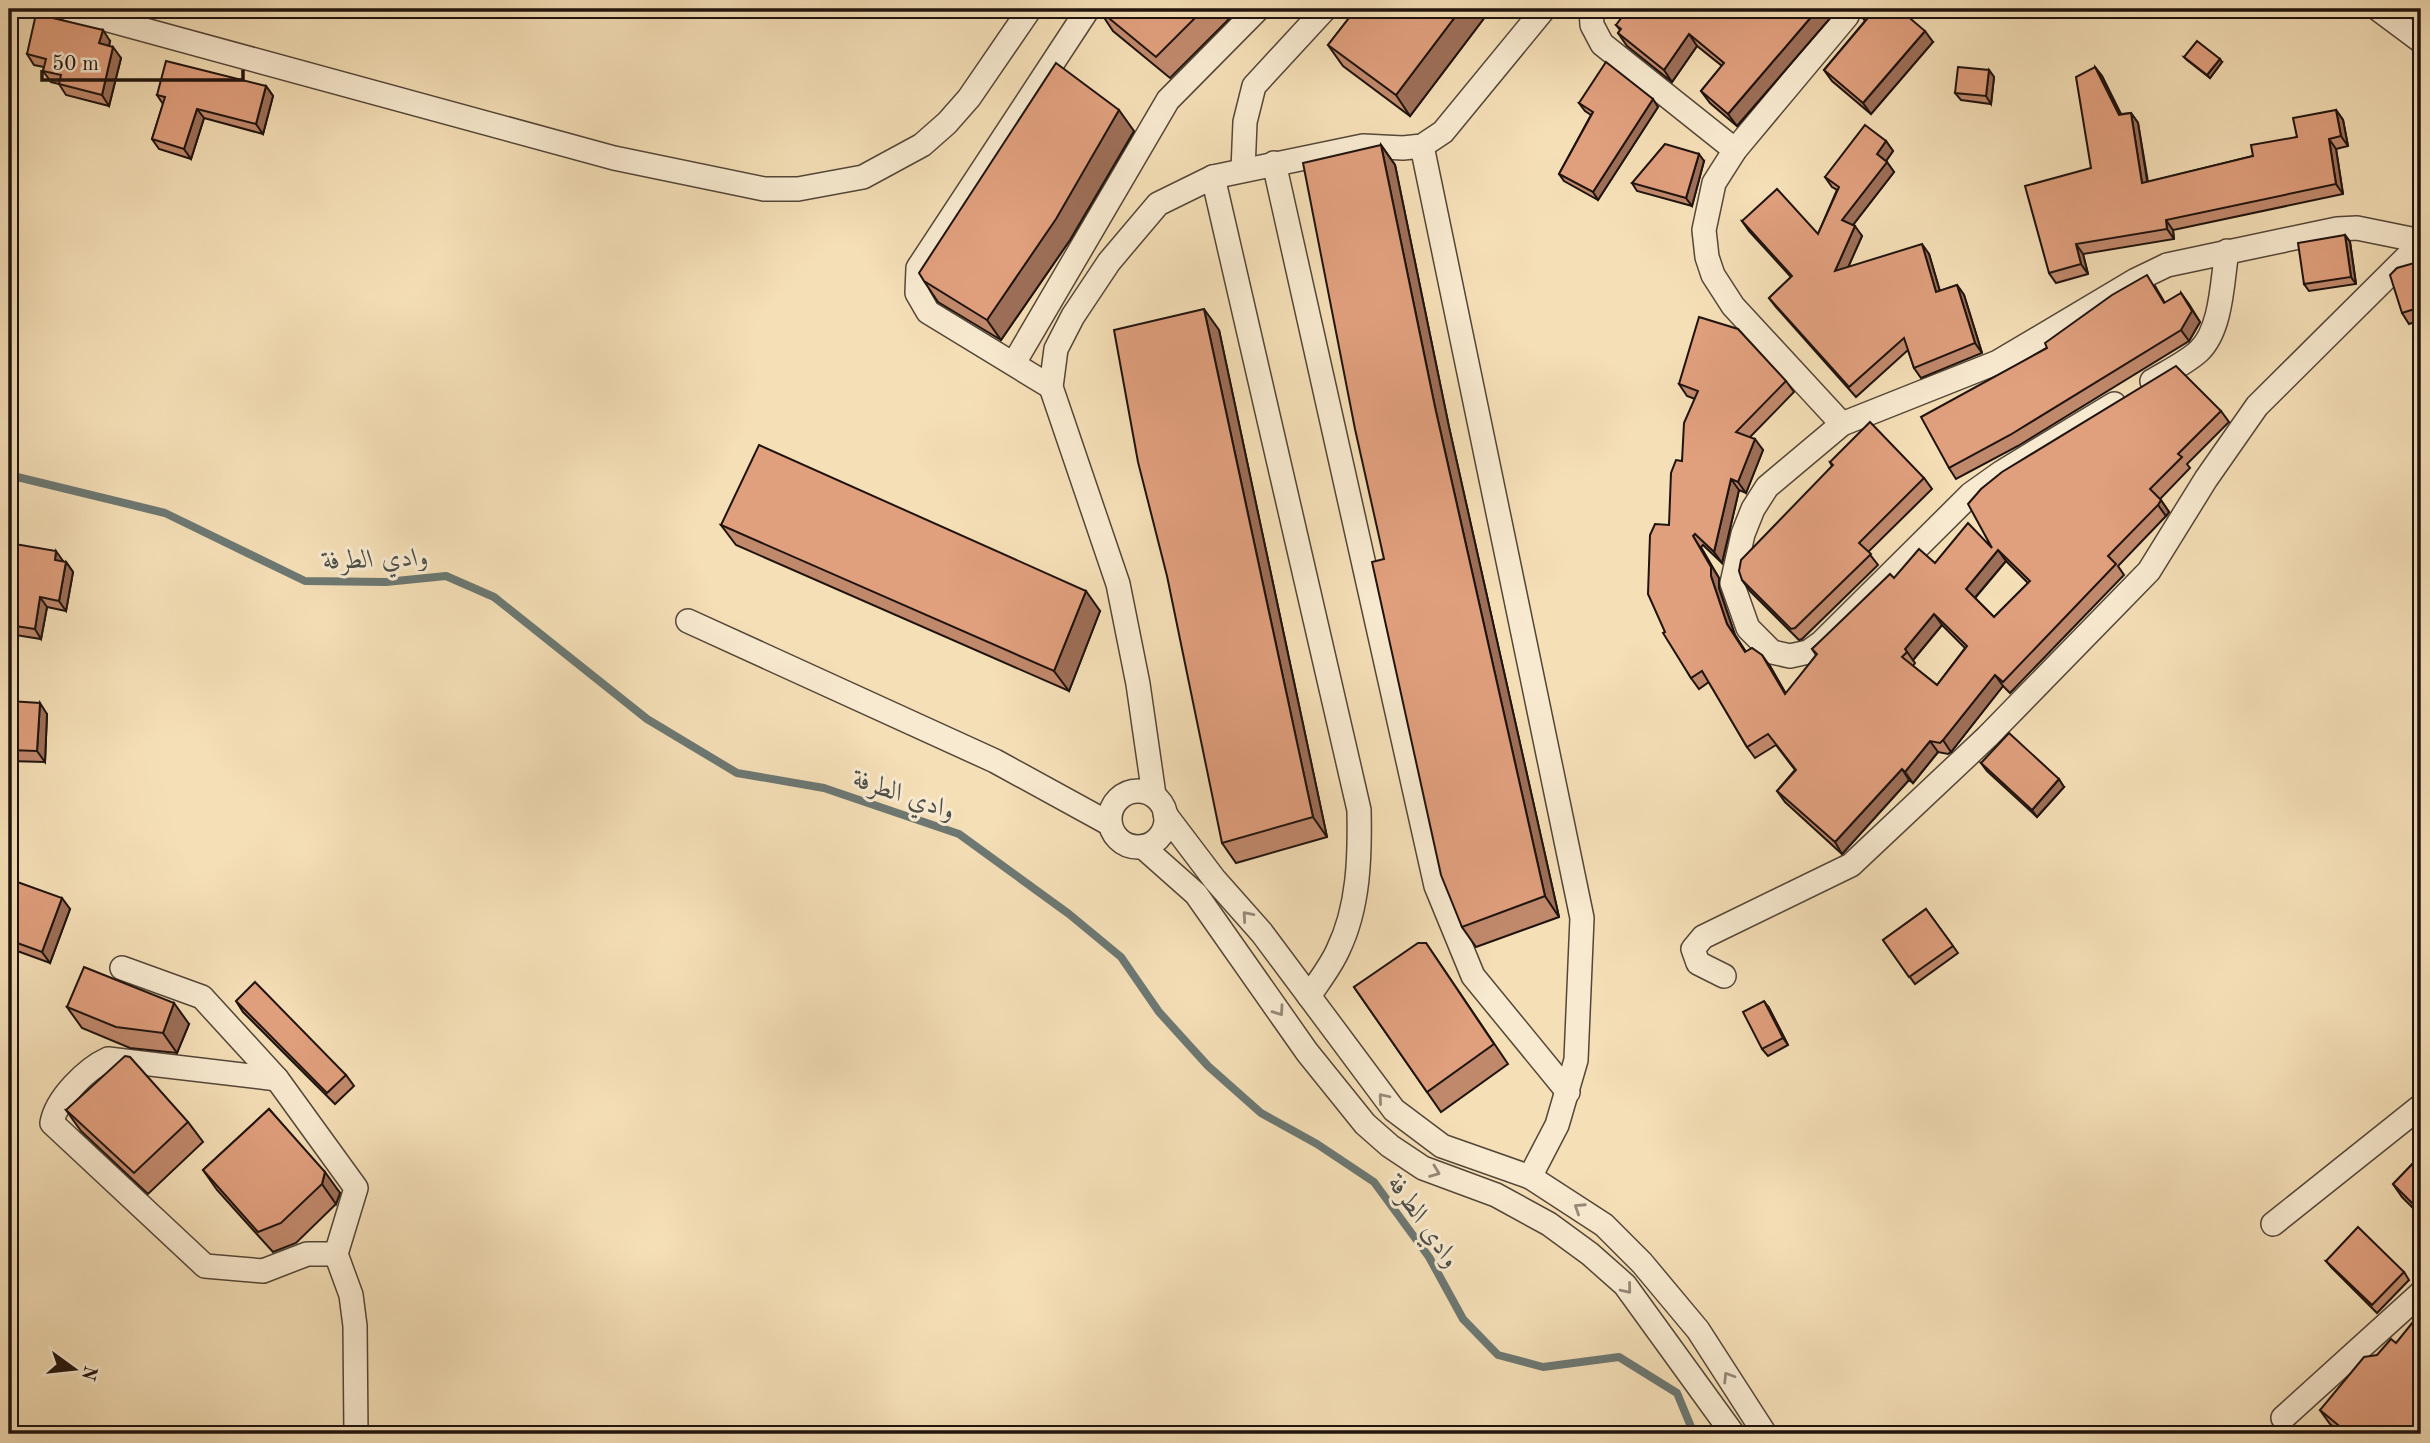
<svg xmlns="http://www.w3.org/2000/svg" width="2430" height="1443" font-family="'Old Standard TT',Amiri,serif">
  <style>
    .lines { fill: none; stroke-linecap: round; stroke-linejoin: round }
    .stream { stroke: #6c7873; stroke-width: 8 }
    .street-casing { stroke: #544638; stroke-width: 26 }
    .street { stroke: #f8ead0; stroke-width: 23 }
    .wall { fill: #c1896c; stroke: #1f130e; stroke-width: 2; fill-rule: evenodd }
    .shaded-wall { fill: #9d6f58; stroke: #1f130e; stroke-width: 2 }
    .building { fill: #e09f7d; stroke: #1f130e; stroke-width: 2; fill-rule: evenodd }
    .oneway { stroke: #968979 }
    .labels { text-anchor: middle; stroke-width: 6; stroke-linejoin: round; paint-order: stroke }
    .water-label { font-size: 26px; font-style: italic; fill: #4c4e49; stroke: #f8ead0 }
  </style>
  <rect width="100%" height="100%" fill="#f5dfb7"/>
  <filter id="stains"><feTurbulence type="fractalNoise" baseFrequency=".00286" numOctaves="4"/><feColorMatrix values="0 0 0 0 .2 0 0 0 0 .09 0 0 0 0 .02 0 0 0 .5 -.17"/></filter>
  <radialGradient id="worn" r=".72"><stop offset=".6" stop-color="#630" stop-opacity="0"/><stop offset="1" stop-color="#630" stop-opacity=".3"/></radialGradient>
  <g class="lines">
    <!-- stream -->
    <path class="stream" d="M 9,475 L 165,513 L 305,581 L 386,582 L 446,576 L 494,597 L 647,719 L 737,773 L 824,788 L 959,834 L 1069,914 L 1121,957 L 1159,1012 L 1208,1066 L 1261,1113 L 1317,1144 L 1374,1182 L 1429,1257 L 1463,1319 L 1498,1355 L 1543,1367 L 1619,1357 L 1677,1393 L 1694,1434"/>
    <defs>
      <g id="street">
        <path d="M 68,9 L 614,158 L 764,189 L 798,189 L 863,177 L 922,145 L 947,123 L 969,98 L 1030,9"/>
        <path d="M 1591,9 L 1592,25 L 1602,44 L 1735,150"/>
        <path d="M 2378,9 L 2421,41"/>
        <path d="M 1422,146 L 1582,918 L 1576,1060 L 1557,1125 L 1530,1177"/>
        <path d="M 1274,163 L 1436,886 L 1473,976 L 1568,1092"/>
        <path d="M 1243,170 L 1245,122 L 1254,86 L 1325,9"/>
        <path d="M 1213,177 L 1359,810 C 1360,856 1359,907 1338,950 C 1331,966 1319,981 1309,996"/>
        <path d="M 1014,363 L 1168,100 L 1258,9"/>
        <path d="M 2152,381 C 2167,372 2186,363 2199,351 C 2222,329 2222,281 2227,251"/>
        <path d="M 1051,387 L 928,312 L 917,293 L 918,268 L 1088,9"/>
        <path d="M 2114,404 L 2002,472 L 1971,494 L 1822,642 L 1808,652 L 1790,656 L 1772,652 L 1748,628 L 1732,583 L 1743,534 L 1753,509 L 1767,487 L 1842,424 L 1998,362 L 2136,280 L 2167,265 L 2337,229 L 2357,228 L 2421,241"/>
        <path d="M 1842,424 L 1733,306 L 1713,275 L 1707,257 L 1704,230 L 1714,183 L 1735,150 L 1847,16"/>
        <path d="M 688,621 L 995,761 L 1110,824"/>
        <circle cx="1138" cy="819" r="28"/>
        <path d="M 1154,795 L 1138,684 L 1118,584 L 1051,387 L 1056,349 L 1073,316 L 1109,262 L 1158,204 L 1213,177 L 1363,146 L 1403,148 L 1422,146 L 1443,132 L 1544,9"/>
        <path d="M 1165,814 L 1215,880 L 1262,933 L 1394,1110 L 1442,1146 L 1530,1177 L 1604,1225 L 1642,1263 L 1698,1330 L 1765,1434"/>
        <path d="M 1143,847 L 1196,894 L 1307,1052 L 1365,1124 L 1390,1146 L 1423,1168 L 1496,1195 L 1549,1224 L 1590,1254 L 1625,1285 L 1733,1434"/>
        <path d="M 122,968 L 202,997 L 277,1079 L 356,1188 L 336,1254"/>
        <path d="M 1724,976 L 1698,963 L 1693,949 L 1703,937 L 1851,865 L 1987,737 L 2149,571 L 2206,479 L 2257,406 L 2421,243"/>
        <path d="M 277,1079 L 108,1059 C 86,1069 56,1099 52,1123 L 205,1266 L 263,1271 L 307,1254 L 336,1254 L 351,1295 L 355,1326 L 356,1434"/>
        <path d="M 2273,1224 L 2421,1106"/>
        <path d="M 2283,1418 L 2421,1293"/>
      </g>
    </defs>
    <!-- street casing -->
    <use href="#street" class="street-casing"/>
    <!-- street -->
    <use href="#street" class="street"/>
  </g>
  <!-- wall -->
  <g class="wall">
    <path d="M 1100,9 L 1239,9 L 1170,78 L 1113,31 L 1099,10 Z"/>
    <path d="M 1356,9 L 1491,9 L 1410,116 L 1343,66 L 1328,45 Z"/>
    <path d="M 1838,9 L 1737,126 L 1710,103 L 1701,91 L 1722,66 L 1697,46 L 1672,82 L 1627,46 L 1618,33 L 1620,30 L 1616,25 Z"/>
    <path d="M 1856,9 L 1933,42 L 1871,114 L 1832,81 L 1824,70 L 1865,21 Z"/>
    <path d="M 2401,9 L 2421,9 L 2421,24 Z"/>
    <path d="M 110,41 L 109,46 L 121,58 L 109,106 L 66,95 L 59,84 L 51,82 L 43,71 L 44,67 L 34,65 L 27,54 Z"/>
    <path d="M 2184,57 L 2222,62 L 2210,78 L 2187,60 Z"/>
    <path d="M 2095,67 L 2102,76 L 2121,114 L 2131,113 L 2138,123 L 2148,182 L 2253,156 L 2297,137 L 2336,110 L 2343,120 L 2348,146 L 2336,149 L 2343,194 L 2173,230 L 2174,239 L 2083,254 L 2088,274 L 2056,283 L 2049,273 L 2091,168 Z"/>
    <path d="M 1989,70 L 1994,77 L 1991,104 L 1961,100 L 1955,93 Z"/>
    <path d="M 266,86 L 273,96 L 263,134 L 204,118 L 191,159 L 159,149 L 152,139 L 163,104 L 157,95 Z"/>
    <path d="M 1579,103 L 1658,107 L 1598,200 L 1564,181 L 1559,174 L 1591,115 L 1585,111 Z"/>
    <path d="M 1134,131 L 1070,240 L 1001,340 L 938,302 L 924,281 Z"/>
    <path d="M 1886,141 L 1893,151 L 1886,161 L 1894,172 L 1853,225 L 1862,236 L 1848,267 L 1929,254 L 1940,291 L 1957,285 L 1964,295 L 1982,353 L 1921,378 L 1914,368 L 1908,350 L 1856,397 L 1776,307 L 1769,298 L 1791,277 L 1749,231 L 1742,221 L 1818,234 L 1837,190 L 1832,187 L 1825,177 Z"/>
    <path d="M 1381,145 L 1395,165 L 1449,427 L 1559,917 L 1476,947 L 1462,927 L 1384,559 Z"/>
    <path d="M 1704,161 L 1692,206 L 1637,191 L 1632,183 Z"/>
    <path d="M 2345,235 L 2350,242 L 2356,284 L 2309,291 L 2304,284 Z"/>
    <path d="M 2421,261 L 2421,320 L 2409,324 L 2402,313 Z"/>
    <path d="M 2155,286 L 2165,303 L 2181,293 L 2189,304 L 2200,322 L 2189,341 L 2018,446 L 1956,479 L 1949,468 Z"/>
    <path d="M 1219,330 L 1327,837 L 1236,863 L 1222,843 Z"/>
    <path d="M 1786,381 L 1794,392 L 1750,437 L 1763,450 L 1746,493 L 1739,490 L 1722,563 L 1703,545 L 1701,547 L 1719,578 L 1719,588 L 1735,635 L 1746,652 L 1770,666 L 1786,694 L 1816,655 L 1812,649 L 1894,578 L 1935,563 L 1992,548 L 2221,411 L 2229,422 L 2187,464 L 2190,468 L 2160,499 L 2169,512 L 2166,516 L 2118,566 L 2124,575 L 2010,693 L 2003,686 L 1951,752 L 1948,754 L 1938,752 L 1913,783 L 1909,780 L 1842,854 L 1785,802 L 1777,791 L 1795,770 L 1776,745 L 1755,758 L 1747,747 L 1709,682 L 1699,689 L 1691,678 L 1665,632 L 1669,525 L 1695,399 L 1687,396 L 1679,384 ZM 2006,561 L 2028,583 L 1994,617 L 1975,598 ZM 1942,625 L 1965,648 L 1937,685 L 1913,666 L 1915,663 L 1913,660 Z"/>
    <path d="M 1830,462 L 1924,478 L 1932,489 L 1868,552 L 1878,565 L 1802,639 L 1799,640 L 1750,591 L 1742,580 L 1832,466 Z"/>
    <path d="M 721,525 L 1100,611 L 1069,691 L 736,545 Z"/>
    <path d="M 9,543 L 63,561 L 63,562 L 66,562 L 73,572 L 66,611 L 47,607 L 41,639 L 9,634 Z"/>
    <path d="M 9,701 L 47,714 L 45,762 L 9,761 Z"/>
    <path d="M 1981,763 L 2064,787 L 2037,817 L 1987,771 Z"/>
    <path d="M 9,879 L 70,909 L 50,963 L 9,948 Z"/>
    <path d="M 1926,909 L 1958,953 L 1915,984 L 1883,940 Z"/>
    <path d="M 1426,943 L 1508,1064 L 1441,1112 L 1354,987 Z"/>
    <path d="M 236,1001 L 346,1075 L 354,1086 L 335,1104 L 243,1012 Z"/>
    <path d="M 67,1007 L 189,1024 L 177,1053 L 130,1048 L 82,1028 Z"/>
    <path d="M 1769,1008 L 1788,1045 L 1768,1056 L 1762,1049 Z"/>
    <path d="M 269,1109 L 340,1193 L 336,1204 L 296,1243 L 273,1252 L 217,1190 L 203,1170 Z"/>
    <path d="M 66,1110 L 188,1122 L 203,1142 L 148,1194 L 81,1131 Z"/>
    <path d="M 2421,1155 L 2421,1216 L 2402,1197 L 2393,1184 Z"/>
    <path d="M 2326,1261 L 2404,1272 L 2409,1280 L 2377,1313 L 2332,1268 Z"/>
    <path d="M 2396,1343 L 2421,1434 L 2343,1434 L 2330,1424 L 2320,1410 L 2377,1355 Z"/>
  </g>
  <!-- shaded-wall -->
  <g class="shaded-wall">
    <path d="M 1461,9 L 1491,9 L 1410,116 L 1396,95 Z"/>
    <path d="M 1818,9 L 1838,9 L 1737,126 L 1728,114 Z"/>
    <path d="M 103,30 L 110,41 L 107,54 L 99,43 Z"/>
    <path d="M 1925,31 L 1933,42 L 1871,114 L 1863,103 Z"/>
    <path d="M 1689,34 L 1697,46 L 1672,82 L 1664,70 Z"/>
    <path d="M 113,47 L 121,58 L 109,106 L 102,95 Z"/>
    <path d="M 2220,59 L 2222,62 L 2210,78 L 2207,75 Z"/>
    <path d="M 2095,67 L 2102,76 L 2126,125 L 2119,115 Z"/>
    <path d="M 1989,70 L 1994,77 L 1991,104 L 1986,96 Z"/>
    <path d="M 266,86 L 273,96 L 263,134 L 256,124 Z"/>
    <path d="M 1653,99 L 1658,107 L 1598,200 L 1593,192 Z"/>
    <path d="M 197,109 L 204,118 L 191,159 L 184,149 Z"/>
    <path d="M 1119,110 L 1134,131 L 1070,240 L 1001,340 L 987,320 Z"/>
    <path d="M 2336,110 L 2343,120 L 2348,146 L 2341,136 Z"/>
    <path d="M 2131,113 L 2138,123 L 2149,193 L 2142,183 Z"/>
    <path d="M 2329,139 L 2336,149 L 2343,194 L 2336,184 Z"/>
    <path d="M 1886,141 L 1893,151 L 1884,164 L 1877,154 Z"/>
    <path d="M 1381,145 L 1395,165 L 1449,427 L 1559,917 L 1545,896 L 1435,407 Z"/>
    <path d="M 1699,154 L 1704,161 L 1692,206 L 1686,198 Z"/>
    <path d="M 1887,162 L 1894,172 L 1849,230 L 1842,220 Z"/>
    <path d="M 2166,220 L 2173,230 L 2174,239 L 2167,229 Z"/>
    <path d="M 1855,226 L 1862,236 L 1842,281 L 1835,271 Z"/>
    <path d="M 2345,235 L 2350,242 L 2356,284 L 2351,277 Z"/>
    <path d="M 1922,244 L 1929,254 L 1943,302 L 1936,292 Z"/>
    <path d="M 2076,244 L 2083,254 L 2088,274 L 2081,264 Z"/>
    <path d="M 1957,285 L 1964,295 L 1982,353 L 1975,343 Z"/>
    <path d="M 2181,293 L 2200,322 L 2189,341 L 2181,330 Z"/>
    <path d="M 1204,309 L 1219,330 L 1327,837 L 1313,817 Z"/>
    <path d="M 1755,439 L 1763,450 L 1746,493 L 1738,482 Z"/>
    <path d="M 1731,479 L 1739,490 L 1722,563 L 1714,552 Z"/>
    <path d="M 2161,500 L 2169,512 L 2166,516 L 2158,505 Z"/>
    <path d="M 1693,536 L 1719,578 L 1719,588 L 1735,635 L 1753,663 L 1727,624 L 1711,576 Z"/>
    <path d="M 1998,550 L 2006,561 L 1973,600 L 1966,589 Z"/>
    <path d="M 56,551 L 63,561 L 62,570 L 55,560 Z"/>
    <path d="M 66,562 L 73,572 L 66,611 L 59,601 Z"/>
    <path d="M 1086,591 L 1100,611 L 1069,691 L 1054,671 Z"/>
    <path d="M 40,597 L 47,607 L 41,639 L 35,629 Z"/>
    <path d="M 1934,614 L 1942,625 L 1913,660 L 1905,649 Z"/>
    <path d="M 1762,655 L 1770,666 L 1793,706 L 1785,694 Z"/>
    <path d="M 1995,675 L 2003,686 L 1951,752 L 1943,740 Z"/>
    <path d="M 40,703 L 47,714 L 45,762 L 37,751 Z"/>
    <path d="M 1930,741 L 1938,752 L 1913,783 L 1905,772 Z"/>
    <path d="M 1902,769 L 1909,780 L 1842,854 L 1835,842 Z"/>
    <path d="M 2059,779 L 2064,787 L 2037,817 L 2032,810 Z"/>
    <path d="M 62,898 L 70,909 L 50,963 L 42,952 Z"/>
    <path d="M 1764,1001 L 1769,1008 L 1788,1045 L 1783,1038 Z"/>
    <path d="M 174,1003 L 189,1024 L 177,1053 L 163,1033 Z"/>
    <path d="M 325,1172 L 340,1193 L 336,1204 L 322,1184 Z"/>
  </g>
  <!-- building -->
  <g class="building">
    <path d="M 1100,9 L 1204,9 L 1156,57 L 1099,10 Z"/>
    <path d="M 1356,9 L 1461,9 L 1396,95 L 1328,45 Z"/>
    <path d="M 1628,9 L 1818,9 L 1728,114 L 1701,91 L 1724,63 L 1689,34 L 1664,70 L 1618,33 L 1621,29 L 1616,25 Z"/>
    <path d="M 1856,9 L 1899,9 L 1925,31 L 1863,103 L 1824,70 L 1868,18 Z"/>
    <path d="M 2414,9 L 2421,9 L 2421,17 L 2415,9 Z"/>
    <path d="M 36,14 L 103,30 L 99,43 L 113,47 L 102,95 L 59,84 L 61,75 L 43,71 L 46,59 L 27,54 Z"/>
    <path d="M 2197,41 L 2220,59 L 2207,75 L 2184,57 Z"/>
    <path d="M 166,61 L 266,86 L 256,124 L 197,109 L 184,149 L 152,139 L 165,97 L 157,95 Z"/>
    <path d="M 1606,62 L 1653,99 L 1593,192 L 1559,174 L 1593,112 L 1579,103 Z"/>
    <path d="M 1056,63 L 1119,110 L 1056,219 L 987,320 L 924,281 L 919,273 Z"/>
    <path d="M 1958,67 L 1989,70 L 1986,96 L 1955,93 Z"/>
    <path d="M 2095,67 L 2119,115 L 2131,113 L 2142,183 L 2253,156 L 2251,145 L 2297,137 L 2293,118 L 2336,110 L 2341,136 L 2329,139 L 2336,184 L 2166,220 L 2167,229 L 2076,244 L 2081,264 L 2049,273 L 2025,186 L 2091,168 L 2076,77 Z"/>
    <path d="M 1865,125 L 1886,141 L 1877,154 L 1887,162 L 1842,220 L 1855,226 L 1835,271 L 1922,244 L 1936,292 L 1957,285 L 1975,343 L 1914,368 L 1904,338 L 1849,387 L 1769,298 L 1792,276 L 1742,221 L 1777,189 L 1818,234 L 1839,187 L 1825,177 Z"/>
    <path d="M 1665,144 L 1699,154 L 1686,198 L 1632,183 Z"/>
    <path d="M 1381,145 L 1435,407 L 1545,896 L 1462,927 L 1441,875 L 1372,562 L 1384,559 L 1355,429 L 1303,163 Z"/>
    <path d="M 2345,235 L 2351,277 L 2304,284 L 2298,243 Z"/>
    <path d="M 2421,261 L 2421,307 L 2402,313 L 2390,275 L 2397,268 Z"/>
    <path d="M 2147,275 L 2164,303 L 2181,293 L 2192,311 L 2181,330 L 2010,435 L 1949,468 L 1921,417 L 2047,348 L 2045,343 L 2112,295 Z"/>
    <path d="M 1204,309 L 1313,817 L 1222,843 L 1167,576 L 1138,462 L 1114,330 Z"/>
    <path d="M 1699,317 L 1738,329 L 1786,381 L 1736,432 L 1755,439 L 1738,482 L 1731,479 L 1714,552 L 1695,534 L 1693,536 L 1711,567 L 1711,576 L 1727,624 L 1745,652 L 1752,648 L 1762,655 L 1785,694 L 1817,654 L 1812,649 L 1890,574 L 1894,578 L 1919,549 L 1935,563 L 1968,523 L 1992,548 L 1968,504 L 1981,489 L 2002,472 L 2176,366 L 2221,411 L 2178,454 L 2182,457 L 2150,489 L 2161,500 L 2158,505 L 2108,556 L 2116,564 L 2003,682 L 1995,675 L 1943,740 L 1940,743 L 1930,741 L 1905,772 L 1902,769 L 1835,842 L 1777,791 L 1796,770 L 1768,734 L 1747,747 L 1702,671 L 1691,678 L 1663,633 L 1665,632 L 1648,594 L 1650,535 L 1655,524 L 1669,525 L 1671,473 L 1676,460 L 1682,461 L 1684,423 L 1698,391 L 1679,384 ZM 1998,550 L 2030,581 L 1994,617 L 1966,589 ZM 1934,614 L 1967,646 L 1937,685 L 1902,657 L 1907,652 L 1905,649 Z"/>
    <path d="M 1870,422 L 1924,478 L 1859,543 L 1871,554 L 1795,628 L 1791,629 L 1742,580 L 1739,571 L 1741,560 L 1833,465 L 1830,462 Z"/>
    <path d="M 759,445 L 1086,591 L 1054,671 L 721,525 Z"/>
    <path d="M 9,543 L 56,551 L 55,560 L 66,562 L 59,601 L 40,597 L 35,629 L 9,625 Z"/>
    <path d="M 9,701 L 40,703 L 37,751 L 9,750 Z"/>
    <path d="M 2009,733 L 2059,779 L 2032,810 L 1981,763 Z"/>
    <path d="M 9,879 L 62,898 L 42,952 L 9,940 Z"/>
    <path d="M 1926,909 L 1953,946 L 1909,977 L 1883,940 Z"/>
    <path d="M 1418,943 L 1426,943 L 1494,1044 L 1427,1092 L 1354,987 Z"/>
    <path d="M 84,967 L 174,1003 L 163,1033 L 116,1027 L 67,1007 Z"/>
    <path d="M 255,982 L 346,1075 L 327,1093 L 236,1001 Z"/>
    <path d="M 1764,1001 L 1783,1038 L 1762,1049 L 1743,1012 Z"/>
    <path d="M 125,1056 L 130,1057 L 188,1122 L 134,1173 L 66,1110 Z"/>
    <path d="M 269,1109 L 325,1172 L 322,1184 L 281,1223 L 258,1232 L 203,1170 Z"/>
    <path d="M 2421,1155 L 2421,1212 L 2393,1184 Z"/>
    <path d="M 2358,1227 L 2404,1272 L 2372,1305 L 2326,1261 Z"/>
    <path d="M 2421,1312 L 2421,1434 L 2349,1434 L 2320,1410 L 2364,1357 L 2377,1355 L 2391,1339 L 2396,1343 Z"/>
  </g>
  <!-- one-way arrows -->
  <defs><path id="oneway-chevron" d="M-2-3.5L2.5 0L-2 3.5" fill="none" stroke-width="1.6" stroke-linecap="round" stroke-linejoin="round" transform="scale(1.75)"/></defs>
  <g class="oneway">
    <use href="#oneway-chevron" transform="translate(1247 916) rotate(-131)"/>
    <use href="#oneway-chevron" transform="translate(1279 1011) rotate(55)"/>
    <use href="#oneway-chevron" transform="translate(1383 1098) rotate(-130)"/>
    <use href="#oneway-chevron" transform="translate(1435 1172) rotate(21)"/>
    <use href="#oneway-chevron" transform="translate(1579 1208) rotate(-147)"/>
    <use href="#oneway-chevron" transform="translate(1627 1289) rotate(51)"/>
    <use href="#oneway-chevron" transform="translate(1728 1377) rotate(-122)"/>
  </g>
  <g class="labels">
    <!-- water labels -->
    <g class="water-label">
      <text transform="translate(376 558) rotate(-2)" y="9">وادي الطرفة</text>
      <text transform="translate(905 794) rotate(19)" y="9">وادي الطرفة</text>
      <text transform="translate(1425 1221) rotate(55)" y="9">وادي الطرفة</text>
    </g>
  </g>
  <!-- margin -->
  <rect width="2430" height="1443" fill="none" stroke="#f5dfb7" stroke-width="35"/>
  <rect x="10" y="10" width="2409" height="1422" fill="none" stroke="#1f130e" stroke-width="3.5"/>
  <rect x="18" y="18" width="2395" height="1408" fill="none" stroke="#1f130e" stroke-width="2"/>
  <!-- north arrow -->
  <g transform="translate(74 1369) rotate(105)" stroke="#f8ead0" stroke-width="5" paint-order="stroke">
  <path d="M0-5L12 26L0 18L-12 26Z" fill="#1f130e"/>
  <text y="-10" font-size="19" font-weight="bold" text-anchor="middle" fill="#1f130e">N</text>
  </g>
  <!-- scale -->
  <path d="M42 70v10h201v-10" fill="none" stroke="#1f130e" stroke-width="3.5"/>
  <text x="52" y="70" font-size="21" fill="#1f130e" stroke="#f8ead0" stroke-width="5" paint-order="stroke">50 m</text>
  <rect width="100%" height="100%" filter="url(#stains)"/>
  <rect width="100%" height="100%" fill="url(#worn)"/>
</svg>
